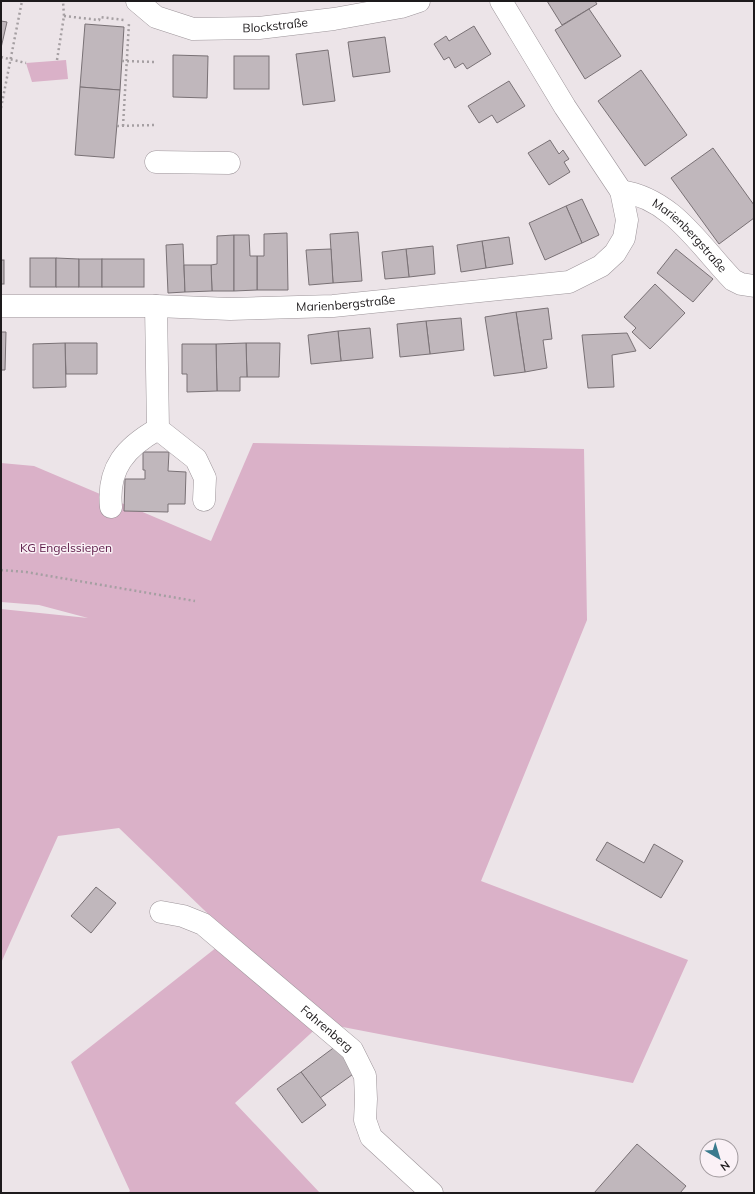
<svg xmlns="http://www.w3.org/2000/svg" width="755" height="1194" font-family="Mulish,sans-serif">
  <style>
    .green { fill: #dab1c8 }
    .building { fill: #c0b7bc; stroke: #797175 }
    .lines { fill: none; stroke-linecap: round; stroke-linejoin: round }
    .minor-casing { stroke: #9d959a; stroke-width: 23 }
    .path { stroke: #a59fa2; stroke-width: 2.5; stroke-dasharray: 2 3; stroke-linecap: butt }
    .minor { stroke: #fff; stroke-width: 22 }
    .labels { text-anchor: middle; stroke-width: 3; stroke-linejoin: round; paint-order: stroke }
    .street-label { font-size: 12px; fill: #1d1a1c; stroke: #faf1f6 }
    .park-label { font-size: 12px; fill: #5b1846; stroke: #faf1f6 }
  </style>
  <rect width="100%" height="100%" fill="#ece4e8"/>
  <!-- green -->
  <g class="green">
    <path d="M 66,60 L 68,79 L 32,82 L 26,63 Z"/>
    <path d="M 253,443 L 584,449 L 587,620 L 481,881 L 688,960 L 633,1083 L 322,1023 L 235,1103 L 320,1193 L 128,1193 L 130,1191 L 71,1062 L 231,936 L 119,828 L 58,836 L 1,963 L 1,609 L 88,618 L 39,605 L 1,602 L 1,463 L 34,466 L 211,541 Z"/>
  </g>
  <!-- building -->
  <g class="building">
    <path d="M 547,1 L 595,1 L 597,4 L 562,25 Z"/>
    <path d="M 589,9 L 621,56 L 585,79 L 555,30 Z"/>
    <path d="M 1,21 L 7,22 L 1,48 Z"/>
    <path d="M 85,24 L 124,27 L 120,90 L 80,87 Z"/>
    <path d="M 474,26 L 491,54 L 467,69 L 463,63 L 455,68 L 449,57 L 444,60 L 434,44 L 446,36 L 449,41 Z"/>
    <path d="M 385,37 L 390,72 L 353,77 L 348,42 Z"/>
    <path d="M 328,50 L 335,101 L 303,105 L 296,54 Z"/>
    <path d="M 173,55 L 208,56 L 207,98 L 173,97 Z"/>
    <rect x="234" y="56" width="35" height="33"/>
    <path d="M 641,70 L 687,135 L 645,166 L 598,101 Z"/>
    <path d="M 509,81 L 525,106 L 497,123 L 492,115 L 479,123 L 468,106 Z"/>
    <path d="M 80,87 L 120,90 L 114,158 L 75,155 Z"/>
    <path d="M 550,140 L 559,154 L 563,150 L 569,159 L 564,162 L 570,172 L 549,185 L 528,153 Z"/>
    <path d="M 713,148 L 754,205 L 754,218 L 719,244 L 671,178 Z"/>
    <path d="M 582,199 L 599,235 L 582,243 L 566,206 Z"/>
    <path d="M 566,206 L 582,243 L 545,260 L 529,223 Z"/>
    <path d="M 358,232 L 362,281 L 333,283 L 330,234 Z"/>
    <path d="M 287,233 L 288,290 L 257,290 L 257,256 L 264,256 L 264,234 Z"/>
    <path d="M 234,235 L 234,291 L 212,291 L 211,265 L 217,264 L 217,236 Z"/>
    <path d="M 234,235 L 249,235 L 250,256 L 257,256 L 257,290 L 234,291 Z"/>
    <path d="M 509,237 L 513,264 L 486,268 L 482,241 Z"/>
    <path d="M 482,241 L 486,268 L 461,272 L 457,245 Z"/>
    <path d="M 183,244 L 185,292 L 168,293 L 166,245 Z"/>
    <path d="M 433,246 L 435,274 L 409,277 L 406,249 Z"/>
    <path d="M 331,249 L 333,283 L 309,285 L 306,250 Z"/>
    <path d="M 406,249 L 409,277 L 385,279 L 382,252 Z"/>
    <path d="M 676,249 L 713,279 L 693,302 L 657,273 Z"/>
    <rect x="30" y="258" width="26" height="29"/>
    <path d="M 56,258 L 79,259 L 79,287 L 56,287 Z"/>
    <rect x="79" y="259" width="23" height="28"/>
    <rect x="102" y="259" width="42" height="28"/>
    <rect x="1" y="260" width="3" height="24"/>
    <path d="M 184,265 L 211,265 L 212,291 L 185,292 Z"/>
    <path d="M 655,284 L 685,313 L 650,349 L 632,332 L 636,328 L 624,317 Z"/>
    <path d="M 548,308 L 552,339 L 543,340 L 547,368 L 525,372 L 516,312 Z"/>
    <path d="M 516,312 L 525,372 L 494,376 L 485,317 Z"/>
    <path d="M 461,318 L 464,350 L 430,354 L 426,321 Z"/>
    <path d="M 426,321 L 430,354 L 400,357 L 397,324 Z"/>
    <path d="M 370,328 L 373,358 L 341,361 L 338,331 Z"/>
    <path d="M 338,331 L 341,361 L 311,364 L 308,335 Z"/>
    <path d="M 1,332 L 6,332 L 5,370 L 1,370 Z"/>
    <path d="M 627,333 L 636,351 L 612,355 L 614,387 L 588,388 L 582,335 Z"/>
    <path d="M 65,343 L 97,343 L 97,374 L 66,374 Z"/>
    <path d="M 65,343 L 66,387 L 33,388 L 33,344 Z"/>
    <path d="M 246,343 L 280,343 L 279,377 L 247,377 Z"/>
    <path d="M 246,343 L 247,377 L 240,377 L 240,391 L 217,391 L 216,344 Z"/>
    <path d="M 182,344 L 216,344 L 217,391 L 187,392 L 187,374 L 182,374 Z"/>
    <path d="M 143,452 L 169,452 L 168,471 L 186,472 L 185,504 L 168,504 L 168,512 L 124,511 L 125,479 L 145,479 L 145,470 L 143,470 Z"/>
    <path d="M 607,842 L 644,863 L 654,844 L 683,861 L 661,898 L 596,860 Z"/>
    <path d="M 96,887 L 116,903 L 91,933 L 71,916 Z"/>
    <path d="M 336,1046 L 356,1072 L 320,1098 L 301,1072 Z"/>
    <path d="M 301,1072 L 326,1105 L 302,1123 L 277,1089 Z"/>
    <path d="M 637,1144 L 686,1186 L 680,1193 L 594,1193 Z"/>
  </g>
  <g class="lines">
    <defs>
      <g id="minor">
        <path id="s1" d="M 137,1 L 156,17 L 193,29 L 259,28 L 334,19 L 401,7 L 419,1"/>
        <path d="M 156,162 L 229,163"/>
        <path id="s2" d="M 621,191 C 673,199 699,245 733,280 L 741,284 L 754,286"/>
        <path id="s3" d="M 1,306 L 156,306 L 230,309 L 333,306 L 569,282 L 601,266 L 615,253 L 624,238 L 627,220 L 621,191 L 565,107 L 501,1"/>
        <path d="M 156,306 L 158,429 L 196,459 L 205,478 L 204,500"/>
        <path d="M 111,507 C 107,468 126,447 158,429"/>
        <path id="s4" d="M 161,912 L 183,916 L 203,924 L 352,1050 L 365,1076 L 366,1099 L 365,1120 L 371,1137 L 432,1193"/>
      </g>
    </defs>
    <!-- minor casing -->
    <use href="#minor" class="minor-casing"/>
    <!-- path -->
    <g class="path">
      <path d="M 64,16 L 99,20 L 100,17 L 124,20"/>
      <path d="M 1,57 L 26,63"/>
      <path d="M 57,60 L 64,16 L 63,1"/>
      <path d="M 122,61 L 156,62"/>
      <path d="M 1,108 L 22,1"/>
      <path d="M 117,126 L 156,125"/>
      <path d="M 123,126 L 129,23"/>
      <path d="M 1,570 L 26,572 L 195,601"/>
    </g>
    <!-- minor -->
    <use href="#minor" class="minor"/>
  </g>
  <g class="labels">
    <!-- street labels -->
    <g class="street-label">
      <text dy="4" stroke="none"><textPath href="#s1" startOffset="146">Blockstraße</textPath></text>
      <text dy="4" stroke="none"><textPath href="#s2" startOffset="84">Marienbergstraße</textPath></text>
      <text dy="4" stroke="none"><textPath href="#s3" startOffset="345">Marienbergstraße</textPath></text>
      <text dy="4" stroke="none"><textPath href="#s4" startOffset="206">Fahrenberg</textPath></text>
    </g>
    <!-- park labels -->
    <g class="park-label">
      <text x="66" y="552">KG Engelssiepen</text>
    </g>
  </g>
  <!-- border -->
  <rect width="755" height="1194" fill="none" stroke="#1d1a1c" stroke-width="4"/>
  <!-- north arrow -->
  <g transform="translate(719 1158) rotate(142)"><circle r="19" fill="#faf1f6" stroke="#a29b9f"/>
  <path d="M0-3L7 15L0 10L-7 15Z" fill="#397a8d"/>
  <text y="-6" font-size="11" font-weight="bold" text-anchor="middle" fill="#1d1a1c">N</text>
  </g>
</svg>
